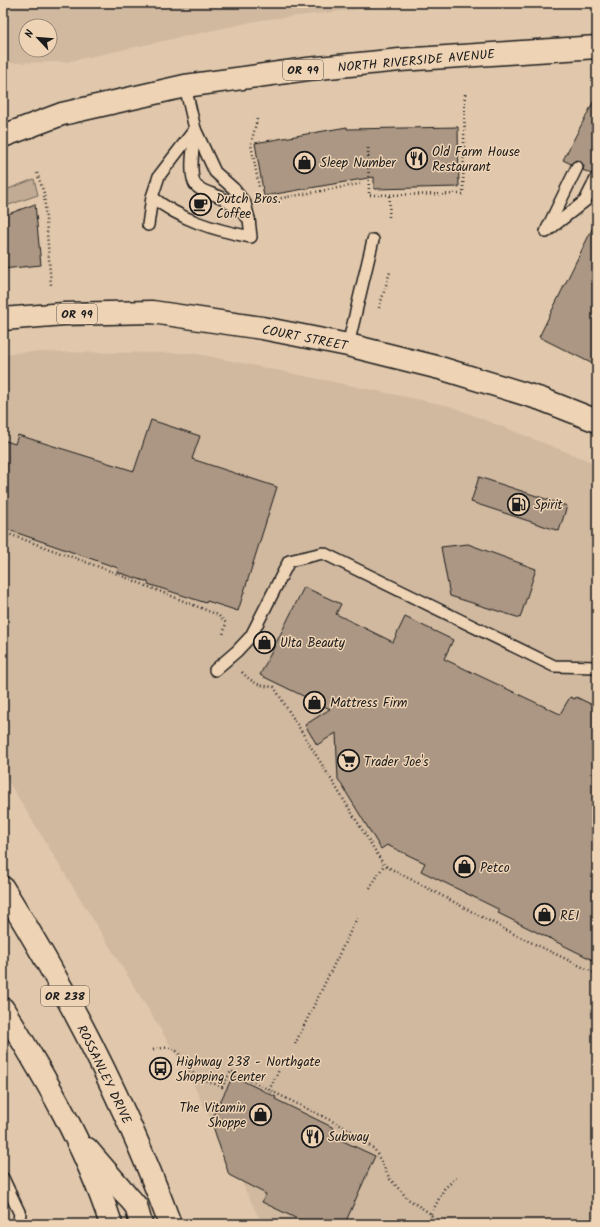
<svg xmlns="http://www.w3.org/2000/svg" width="600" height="1227" font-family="Kalam,sans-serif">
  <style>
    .built { fill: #d1b9a0; fill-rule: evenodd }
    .green { fill: #c1ab94; stroke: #6e6458 }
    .building { fill: #ab9783; stroke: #1c1c1c }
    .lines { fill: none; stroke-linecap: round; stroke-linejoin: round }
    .lane-casing { stroke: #1c1c1c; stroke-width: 14 }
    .primary-casing { stroke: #1c1c1c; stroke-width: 25 }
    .path { stroke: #1c1c1c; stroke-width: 2.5; stroke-dasharray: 1 3; stroke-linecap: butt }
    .lane { stroke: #eed3b5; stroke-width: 11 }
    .primary { stroke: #eed3b5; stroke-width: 22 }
    .labels { text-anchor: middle; stroke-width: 3; stroke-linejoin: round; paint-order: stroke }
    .shield { fill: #eed3b5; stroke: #5b534a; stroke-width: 1 }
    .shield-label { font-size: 12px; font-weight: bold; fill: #1c1c1c }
    .street-label { font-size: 13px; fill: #1c1c1c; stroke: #eed3b5 }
    .poi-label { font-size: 13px; fill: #1c1c1c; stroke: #eed3b5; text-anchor: start }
  </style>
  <rect width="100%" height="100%" fill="#e1c8ac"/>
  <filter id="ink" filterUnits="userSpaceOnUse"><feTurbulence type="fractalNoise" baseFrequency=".025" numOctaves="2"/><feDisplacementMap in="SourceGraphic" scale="8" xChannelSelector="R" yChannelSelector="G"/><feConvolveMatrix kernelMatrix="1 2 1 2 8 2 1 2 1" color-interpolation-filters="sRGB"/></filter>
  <g filter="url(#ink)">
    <!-- built -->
    <g class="built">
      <path d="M 3,3 L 464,3 L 380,7 L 261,20 L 66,62 L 3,63 ZM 26,26 L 50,26 L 50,50 L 26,50 Z"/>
      <path d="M 21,352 L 193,353 L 450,406 L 597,464 L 597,1224 L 262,1224 L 189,1076 L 3,773 L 3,356 Z"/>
    </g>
    <!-- green -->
    <path class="green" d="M 34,179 L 38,195 L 3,207 L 3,191 Z"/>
    <!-- building -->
    <g class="building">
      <path d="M 597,95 L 597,170 L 591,174 L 583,170 L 584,166 L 580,161 L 576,160 L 571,164 L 563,160 Z"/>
      <path d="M 347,127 L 347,129 L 458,127 L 459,187 L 374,189 L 374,177 L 264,196 L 255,143 Z"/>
      <path d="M 35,204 L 41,265 L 3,269 L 3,216 Z"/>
      <path d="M 597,219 L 597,366 L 539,337 Z"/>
      <path d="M 151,420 L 200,436 L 192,459 L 277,487 L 238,611 L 207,601 L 206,603 L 148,584 L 148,582 L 117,572 L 118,568 L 3,528 L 3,440 L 15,444 L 18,435 L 134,471 Z"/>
      <path d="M 479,477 L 567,506 L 559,531 L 471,502 Z"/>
      <path d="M 468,544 L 536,569 L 520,618 L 450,596 L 441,547 Z"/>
      <path d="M 304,587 L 341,604 L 336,614 L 393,642 L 405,617 L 453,640 L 444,659 L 560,714 L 570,697 L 575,699 L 576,697 L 597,707 L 597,962 L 498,913 L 500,910 L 421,871 L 425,863 L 387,845 L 381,849 L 338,779 L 336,733 L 317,745 L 305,725 L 330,709 L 260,675 Z"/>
      <path d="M 233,1076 L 276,1097 L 275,1099 L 334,1128 L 330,1135 L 375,1156 L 346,1221 L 336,1224 L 308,1224 L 262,1202 L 266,1194 L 229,1175 L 211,1120 Z"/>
    </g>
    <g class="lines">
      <defs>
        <g id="lane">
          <path d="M 195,130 C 194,144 189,169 194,182 C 197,191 212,193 220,197 C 231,202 240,211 249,219"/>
          <path d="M 152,197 C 181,220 214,230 251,237 L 249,219 L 245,203 L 234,189 L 215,172 L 195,129"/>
          <path d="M 148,225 L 152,197 L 159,176 L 195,129 L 185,86"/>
          <path d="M 547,229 L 577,167"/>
          <path d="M 546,232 L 585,201 L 597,177"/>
          <path d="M 348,345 L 373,240"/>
          <path d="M 215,670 L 237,651 L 251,636 L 289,561 L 323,553 L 554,666 L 597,667"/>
          <path d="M 3,1178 L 20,1214 L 18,1224"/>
        </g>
        <g id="primary">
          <path d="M 3,136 L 62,114 L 185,86 L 308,69 L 400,60 L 597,47"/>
          <path d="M 3,319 L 64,314 L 152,312 L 262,328 L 348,345 L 440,368 L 541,399 L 597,421"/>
          <path d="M 3,888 C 69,994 127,1107 170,1224"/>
          <path d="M 3,1009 C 45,1077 86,1147 111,1224"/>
          <path d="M 87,1149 L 136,1206 L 141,1224"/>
        </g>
      </defs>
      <!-- lane casing -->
      <use href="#lane" class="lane-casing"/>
      <!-- primary casing -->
      <use href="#primary" class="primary-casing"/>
      <!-- path -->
      <g class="path">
        <path d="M 257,119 L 251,144 L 259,187"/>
        <path d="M 368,144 L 369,195 L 463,194 L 465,94"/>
        <path d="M 37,173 L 44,193 L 51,285"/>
        <path d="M 265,201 L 360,184"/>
        <path d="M 389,217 L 390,196"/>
        <path d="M 379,308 L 390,272"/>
        <path d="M 3,532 L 105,569 L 218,615 L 226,623 L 223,635"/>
        <path d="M 242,672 C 252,683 260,686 274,687 L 384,865 L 516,935 L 597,974"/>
        <path d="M 370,888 L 384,865"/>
        <path d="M 295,1044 L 357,918"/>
        <path d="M 153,1050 C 186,1041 176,1062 194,1074 C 202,1079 213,1083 222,1087 L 231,1071 L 350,1130 L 375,1150 L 390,1179 L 408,1199 L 431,1214 L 434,1224"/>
        <path d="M 269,1090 L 279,1070"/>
        <path d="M 431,1214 L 444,1189 L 456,1178"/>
      </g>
      <!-- lane -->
      <use href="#lane" class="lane"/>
      <!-- primary -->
      <use href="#primary" class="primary"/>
    </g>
  </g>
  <!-- icons -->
  <defs>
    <symbol id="restaurant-ring" viewBox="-11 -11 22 22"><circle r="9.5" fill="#eed3b5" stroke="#1c1c1c" stroke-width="1.5"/><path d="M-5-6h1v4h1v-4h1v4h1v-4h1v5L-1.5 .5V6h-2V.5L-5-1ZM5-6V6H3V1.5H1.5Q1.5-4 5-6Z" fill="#1c1c1c"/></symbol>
    <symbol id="shop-ring" viewBox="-11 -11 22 22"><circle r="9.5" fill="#eed3b5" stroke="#1c1c1c" stroke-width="1.5"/><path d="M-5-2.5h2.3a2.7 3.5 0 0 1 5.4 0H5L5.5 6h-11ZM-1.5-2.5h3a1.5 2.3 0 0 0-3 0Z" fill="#1c1c1c"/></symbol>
    <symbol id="cafe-ring" viewBox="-11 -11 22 22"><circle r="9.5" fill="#eed3b5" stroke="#1c1c1c" stroke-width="1.5"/><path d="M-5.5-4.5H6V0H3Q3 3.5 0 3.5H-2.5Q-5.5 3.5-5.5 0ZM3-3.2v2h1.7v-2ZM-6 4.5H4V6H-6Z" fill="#1c1c1c"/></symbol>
    <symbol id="fuel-ring" viewBox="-11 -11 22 22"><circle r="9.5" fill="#eed3b5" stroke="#1c1c1c" stroke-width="1.5"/><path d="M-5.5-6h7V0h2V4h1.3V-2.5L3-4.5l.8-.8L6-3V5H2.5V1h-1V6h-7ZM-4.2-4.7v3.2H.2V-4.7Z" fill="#1c1c1c"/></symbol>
    <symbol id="supermarket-ring" viewBox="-11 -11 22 22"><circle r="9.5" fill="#eed3b5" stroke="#1c1c1c" stroke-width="1.5"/><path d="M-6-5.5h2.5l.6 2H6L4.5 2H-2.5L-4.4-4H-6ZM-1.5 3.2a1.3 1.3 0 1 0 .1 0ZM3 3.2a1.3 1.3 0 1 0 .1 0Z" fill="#1c1c1c"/></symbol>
    <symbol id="bus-ring" viewBox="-11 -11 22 22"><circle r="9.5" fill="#eed3b5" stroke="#1c1c1c" stroke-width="1.5"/><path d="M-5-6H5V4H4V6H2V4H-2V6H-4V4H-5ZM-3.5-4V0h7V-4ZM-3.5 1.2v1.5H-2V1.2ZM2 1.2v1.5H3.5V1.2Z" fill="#1c1c1c"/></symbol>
  </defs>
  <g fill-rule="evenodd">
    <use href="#restaurant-ring" x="404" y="146" width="25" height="25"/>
    <use href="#shop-ring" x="292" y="150" width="25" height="25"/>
    <use href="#cafe-ring" x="188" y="192" width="25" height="25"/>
    <use href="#fuel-ring" x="506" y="492" width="25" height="25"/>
    <use href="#shop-ring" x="252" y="630" width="25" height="25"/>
    <use href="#shop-ring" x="302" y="690" width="25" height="25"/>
    <use href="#supermarket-ring" x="336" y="748" width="25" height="25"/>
    <use href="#shop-ring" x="452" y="854" width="25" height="25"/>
    <use href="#shop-ring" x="532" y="902" width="25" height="25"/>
    <use href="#bus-ring" x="148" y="1056" width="25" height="25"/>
    <use href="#shop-ring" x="248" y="1102" width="25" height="25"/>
    <use href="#restaurant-ring" x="300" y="1124" width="25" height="25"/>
  </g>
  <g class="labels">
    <!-- shield labels -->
    <g class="shield">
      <rect x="283" y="60" width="40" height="20" rx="3"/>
      <rect x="57" y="304" width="40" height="20" rx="3"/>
      <rect x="41" y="986" width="48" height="20" rx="3"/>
    </g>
    <g class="shield-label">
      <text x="303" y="74">OR 99</text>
      <text x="77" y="318">OR 99</text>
      <text x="65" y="1000">OR 238</text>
    </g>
    <!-- street labels -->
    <g class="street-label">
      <text transform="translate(416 60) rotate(-5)" y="5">NORTH RIVERSIDE AVENUE</text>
      <text transform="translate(305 337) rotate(11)" y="5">COURT STREET</text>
      <text transform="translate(105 1074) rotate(64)" y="5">ROSSANLEY DRIVE</text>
    </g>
    <!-- poi labels -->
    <g class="poi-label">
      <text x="432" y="156">Old Farm House<tspan x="432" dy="15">Restaurant</tspan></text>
      <text x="320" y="167">Sleep Number</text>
      <text x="216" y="203">Dutch Bros.<tspan x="216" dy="15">Coffee</tspan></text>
      <text x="534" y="509">Spirit</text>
      <text x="280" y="647">Ulta Beauty</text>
      <text x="330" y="707">Mattress Firm</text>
      <text x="364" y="766">Trader Joe's</text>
      <text x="480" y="872">Petco</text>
      <text x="560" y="920">REI</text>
      <text x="176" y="1066">Highway 238 - Northgate<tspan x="176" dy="15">Shopping Center</tspan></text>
      <text x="246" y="1112" text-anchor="end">The Vitamin<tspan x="246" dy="15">Shoppe</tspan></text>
      <text x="328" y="1141">Subway</text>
    </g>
  </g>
  <!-- margin -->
  <rect width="600" height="1227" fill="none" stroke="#eed3b5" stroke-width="16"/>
  <rect x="8" y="8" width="584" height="1211" fill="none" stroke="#1c1c1c" stroke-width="1.5" filter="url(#ink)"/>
  <!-- north arrow -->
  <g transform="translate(38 38) rotate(296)"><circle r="19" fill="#eed3b5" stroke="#9a8a78"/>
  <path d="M0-3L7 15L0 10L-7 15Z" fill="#1c1c1c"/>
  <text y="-6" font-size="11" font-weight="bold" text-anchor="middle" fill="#1c1c1c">N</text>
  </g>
</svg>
